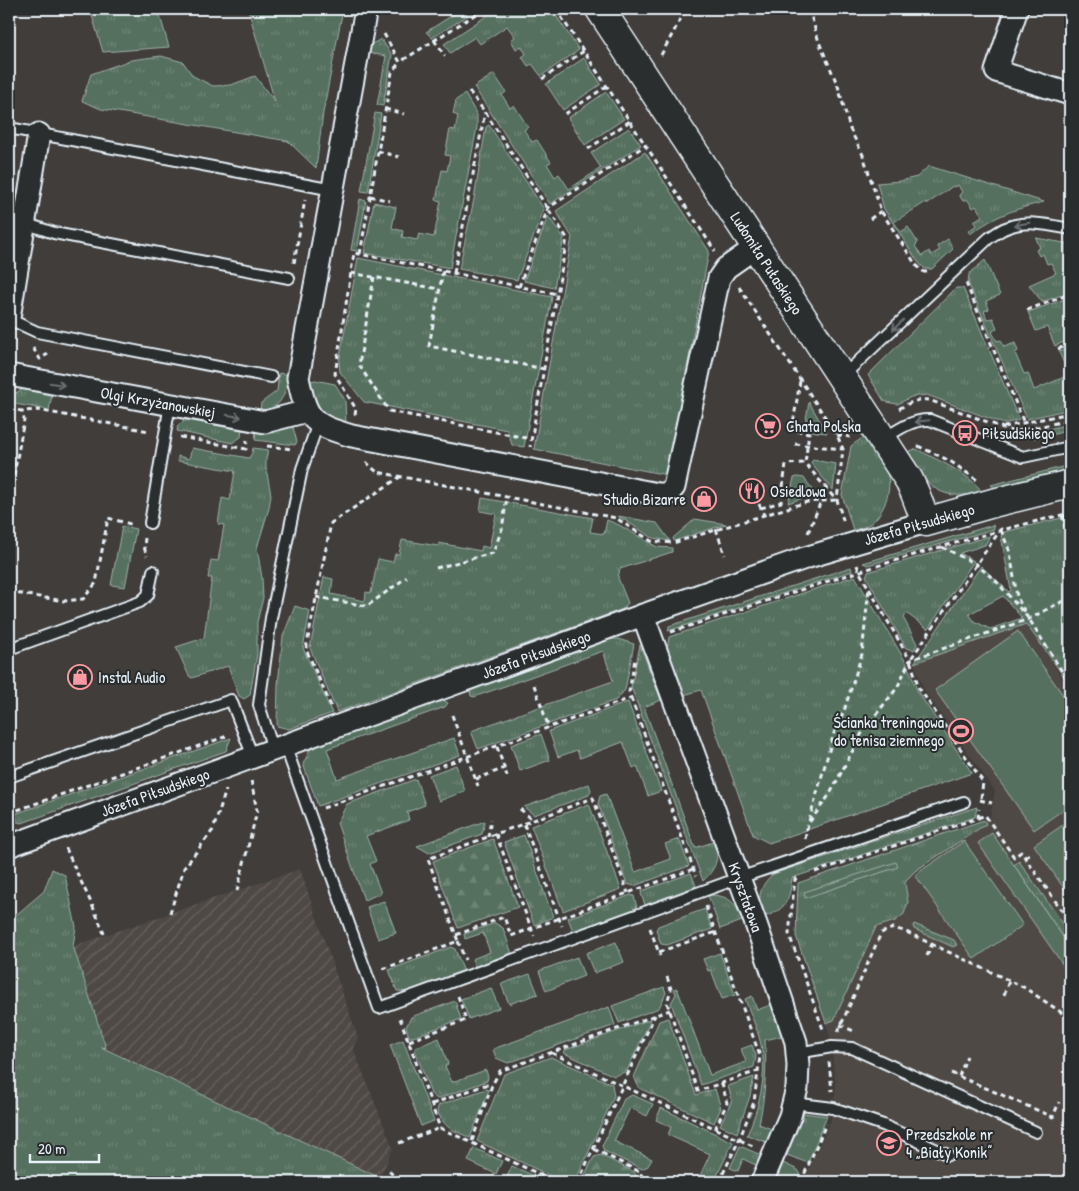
<svg xmlns="http://www.w3.org/2000/svg" width="1079" height="1191" font-family="'Patrick Hand',sans-serif">
  <style>
    .built { fill: #4f4844 }
    .industrial { fill: url(#industrial-furrows) }
    .grass { fill: url(#grass-tufts); stroke: #9fb0ab; fill-rule: evenodd }
    .forest { fill: url(#forest-firs); stroke: #9fb0ab }
    .pitch { fill: #56705e; stroke: #9fb0ab }
    .lines { fill: none; stroke-linecap: round; stroke-linejoin: round }
    .lane-casing { stroke: #e8f1f8; stroke-width: 14 }
    .street-casing { stroke: #e8f1f8; stroke-width: 25 }
    .secondary-casing { stroke: #e8f1f8; stroke-width: 31 }
    .path { stroke: #e8f1f8; stroke-width: 3; stroke-dasharray: 5 4; stroke-linecap: butt }
    .lane { stroke: #2a2d2e; stroke-width: 10 }
    .street { stroke: #2a2d2e; stroke-width: 21 }
    .secondary { stroke: #2a2d2e; stroke-width: 28 }
    .oneway { stroke: #6c7275 }
    .labels { text-anchor: middle; stroke-width: 4; stroke-linejoin: round; paint-order: stroke }
    .street-label { font-size: 16px; fill: #e8f1f8; stroke: #2a2d2e }
    .poi-label { font-size: 16px; fill: #e8f1f8; stroke: #2a2d2e; text-anchor: start }
  </style>
  <defs>
    <pattern id="industrial-furrows" width="10" height="10" patternUnits="userSpaceOnUse" patternTransform="scale(1.25)"><rect width="10" height="10" fill="#4f4844"/><path d="M-1 1l2-2M0 10L10 0M9 11l2-2" fill="none" stroke="#686360"/></pattern>
    <pattern id="grass-tufts" width="24" height="20" patternUnits="userSpaceOnUse" patternTransform="scale(1.25)"><rect width="24" height="20" fill="#56705e"/><path d="M3 7l-1-3M5 7V3M7 7l1-3M15 17l-1-3M17 17v-4M19 17l1-3" fill="none" stroke="#6e8576"/></pattern>
    <pattern id="forest-firs" width="22" height="20" patternUnits="userSpaceOnUse" patternTransform="scale(1.25)"><rect width="22" height="20" fill="#56705e"/><path d="M5 1l3.5 6h-7zM16 11l3.5 6h-7z" fill="#6e8576"/></pattern>
  </defs>
  <rect width="100%" height="100%" fill="#403d3b"/>
  <filter id="ink" filterUnits="userSpaceOnUse"><feTurbulence type="fractalNoise" baseFrequency=".02" numOctaves="2"/><feDisplacementMap in="SourceGraphic" scale="10" xChannelSelector="R" yChannelSelector="G"/><feConvolveMatrix kernelMatrix="1 2 1 2 8 2 1 2 1" color-interpolation-filters="sRGB"/></filter>
  <g filter="url(#ink)">
    <!-- built -->
    <path class="built" d="M 1026,624 L 1070,690 L 1070,1182 L 803,1182 L 831,1120 L 836,1087 L 830,1036 L 796,936 L 798,883 L 990,818 L 995,791 L 924,690 L 914,663 Z"/>
    <!-- industrial -->
    <path class="industrial" d="M 300,869 L 358,1038 L 353,1048 L 393,1148 L 380,1178 L 106,1048 L 73,946 Z"/>
    <!-- grass -->
    <g class="grass">
      <path d="M 90,9 L 158,9 L 169,47 L 103,52 Z"/>
      <path d="M 248,9 L 343,9 L 323,113 L 316,168 L 288,141 L 101,109 L 82,101 L 91,74 L 131,60 L 161,56 L 183,62 L 193,76 L 213,86 L 231,85 L 255,76 L 275,102 Z"/>
      <path d="M 462,9 L 478,9 L 432,38 L 426,32 Z"/>
      <path d="M 497,9 L 529,9 L 555,14 L 579,50 L 541,76 L 532,64 L 528,66 L 522,57 L 526,54 L 521,46 L 516,49 L 511,40 L 515,37 L 507,26 L 480,44 L 475,37 L 450,53 L 444,44 Z"/>
      <path d="M 381,39 L 392,55 L 383,106 L 377,105 L 386,56 L 368,53 L 372,44 Z"/>
      <path d="M 584,58 L 601,84 L 563,110 L 546,84 Z"/>
      <path d="M 494,74 L 506,92 L 502,95 L 510,108 L 514,105 L 528,127 L 524,130 L 532,142 L 537,140 L 551,162 L 547,164 L 555,177 L 559,174 L 569,189 L 601,168 L 591,153 L 629,128 L 641,145 L 550,204 L 474,87 Z"/>
      <path d="M 606,92 L 624,119 L 585,145 L 568,118 Z"/>
      <path d="M 465,94 L 477,115 L 477,127 L 450,268 L 364,253 L 374,202 L 396,207 L 392,228 L 403,231 L 402,237 L 417,240 L 419,234 L 434,237 L 441,201 L 436,200 L 442,170 L 447,171 L 450,156 L 445,155 L 450,129 L 455,130 L 458,116 L 453,114 L 456,100 Z"/>
      <path d="M 375,113 L 381,114 L 368,192 L 361,191 Z"/>
      <path d="M 489,125 L 544,209 L 517,280 L 459,269 L 474,199 L 486,127 Z"/>
      <path d="M 645,152 L 709,251 L 667,475 L 534,449 L 572,237 L 556,211 Z"/>
      <path d="M 929,166 L 1044,202 C 1012,210 997,215 970,234 L 968,231 L 977,225 L 974,221 L 982,216 L 976,206 L 973,208 L 967,199 L 963,201 L 959,195 L 962,192 L 958,185 L 954,187 L 953,186 L 927,204 L 926,202 L 894,222 L 901,232 L 908,227 L 918,243 L 915,246 L 922,256 L 929,251 L 931,255 L 940,250 L 937,246 L 948,239 L 953,249 L 932,269 L 925,269 L 918,262 L 884,209 L 877,183 L 900,181 L 917,177 Z"/>
      <path d="M 360,199 L 366,201 L 357,251 L 351,250 Z"/>
      <path d="M 548,216 L 564,238 L 554,288 L 524,281 Z"/>
      <path d="M 1036,238 L 1070,244 L 1070,292 L 1042,302 L 1029,285 L 1056,273 L 1051,263 L 1047,264 L 1043,254 L 1039,256 L 1036,250 L 1040,248 Z"/>
      <path d="M 358,258 L 552,297 L 524,447 L 512,445 L 507,430 L 364,402 L 340,372 L 339,362 Z"/>
      <path d="M 985,260 L 1000,295 L 986,301 L 989,309 L 984,311 L 987,319 L 993,318 L 997,328 L 992,332 L 997,341 L 1001,340 L 1004,347 L 1015,343 L 1018,351 L 1015,353 L 1024,374 L 1028,373 L 1034,390 L 1069,375 L 1059,352 L 1070,348 L 1070,409 L 1027,419 L 968,283 L 969,274 Z"/>
      <path d="M 956,288 L 963,288 L 1019,420 L 1004,424 L 927,395 L 911,397 L 898,404 L 891,403 L 884,401 L 868,375 Z"/>
      <path d="M 1068,298 L 1070,305 L 1070,342 L 1067,344 L 1066,341 L 1055,346 L 1047,327 L 1036,331 L 1028,312 Z"/>
      <path d="M 279,373 L 289,375 C 286,392 281,411 260,411 L 261,403 L 277,391 Z"/>
      <path d="M 315,380 L 335,384 L 345,400 L 346,424 C 322,416 316,409 310,385 L 311,381 Z"/>
      <path d="M 25,388 L 49,392 L 52,395 L 49,410 L 9,403 L 12,395 Z"/>
      <path d="M 809,402 L 827,433 C 819,432 808,433 805,424 Z"/>
      <path d="M 190,418 L 242,428 L 241,437 L 232,443 L 177,431 L 178,425 Z"/>
      <path d="M 1070,424 L 1070,430 C 1053,434 1034,442 1017,436 Z"/>
      <path d="M 289,426 L 293,427 L 297,442 L 295,445 L 255,440 L 256,431 L 266,431 Z"/>
      <path d="M 865,436 C 872,449 885,463 888,477 C 892,493 882,517 868,525 C 863,528 857,529 853,530 L 842,495 L 851,446 Z"/>
      <path d="M 192,448 L 249,458 L 252,453 L 253,448 L 268,450 L 266,459 L 266,468 L 271,495 L 269,508 L 257,548 L 262,578 L 263,598 L 257,622 L 257,654 L 250,695 L 244,699 L 239,696 L 228,666 L 192,678 L 189,676 L 176,647 L 204,638 L 211,584 L 212,578 L 208,578 L 211,560 L 218,561 L 224,525 L 218,524 L 222,498 L 230,500 L 235,471 L 178,461 L 178,456 L 189,459 Z"/>
      <path d="M 916,449 C 934,458 972,475 981,491 C 944,504 925,486 908,455 L 909,451 Z"/>
      <path d="M 813,460 L 836,464 L 833,490 L 813,466 L 811,462 Z"/>
      <path d="M 1070,465 L 1070,472 L 998,490 L 991,485 Z"/>
      <path d="M 797,477 L 804,478 L 816,494 L 788,503 L 794,478 Z"/>
      <path d="M 482,498 L 593,518 L 590,532 L 604,534 L 607,520 L 619,525 L 657,547 L 672,548 L 672,552 L 620,569 L 618,578 L 628,603 L 623,609 L 337,712 L 310,648 L 324,577 L 333,579 L 331,594 L 365,601 L 366,592 L 371,593 L 378,559 L 393,562 L 395,554 L 399,554 L 402,540 L 438,546 L 439,543 L 481,551 L 482,546 L 489,548 L 496,514 L 480,511 Z"/>
      <path d="M 618,516 L 657,523 L 670,541 L 653,538 Z"/>
      <path d="M 1070,516 L 1070,685 L 1026,624 L 914,663 L 981,566 L 1009,592 L 1011,590 L 1001,536 L 1004,532 ZM 1003,596 L 1022,618 L 990,629 L 974,621 L 969,614 Z"/>
      <path d="M 695,519 L 726,524 L 674,541 L 673,538 Z"/>
      <path d="M 993,525 L 994,529 L 868,565 L 863,563 Z"/>
      <path d="M 122,526 L 136,529 L 125,587 L 111,585 Z"/>
      <path d="M 990,536 L 985,545 L 960,553 L 974,561 L 928,629 L 906,613 L 904,619 L 917,644 L 914,650 L 906,648 L 866,576 L 868,572 Z"/>
      <path d="M 851,567 L 852,571 L 668,631 L 669,626 Z"/>
      <path d="M 855,576 L 907,664 L 918,692 L 972,773 L 769,843 L 753,835 L 701,690 L 684,695 L 667,651 L 669,637 Z"/>
      <path d="M 295,606 L 310,611 L 303,648 L 332,713 L 289,729 L 277,726 L 278,684 L 283,636 Z"/>
      <path d="M 611,639 L 618,639 L 634,644 L 625,690 L 616,700 L 478,749 L 471,731 L 613,681 L 603,651 L 474,697 L 471,696 L 470,691 Z"/>
      <path d="M 640,645 L 661,700 L 644,707 L 695,848 L 713,842 C 721,859 715,869 703,881 L 631,687 Z"/>
      <path d="M 443,700 L 448,703 L 445,707 L 327,749 L 337,779 L 454,738 L 460,755 L 318,806 L 303,764 L 311,748 Z"/>
      <path d="M 628,702 L 661,791 L 648,796 L 637,766 L 633,768 L 623,742 L 580,758 L 577,750 L 558,757 L 549,731 Z"/>
      <path d="M 541,734 L 550,760 L 520,771 L 511,745 Z"/>
      <path d="M 231,738 L 226,751 L 22,823 L 9,820 L 9,816 Z"/>
      <path d="M 456,765 L 465,791 L 439,801 L 429,775 Z"/>
      <path d="M 416,779 L 425,805 L 407,812 L 409,820 L 366,836 L 376,861 L 370,864 L 381,893 L 364,900 L 337,823 L 347,804 Z"/>
      <path d="M 589,784 L 591,790 L 589,795 L 534,815 L 524,807 Z"/>
      <path d="M 606,794 L 635,872 L 671,859 L 665,844 L 679,839 L 689,866 L 634,886 L 627,884 L 598,803 L 600,796 Z"/>
      <path d="M 589,804 L 621,889 L 563,911 L 531,826 Z"/>
      <path d="M 977,807 L 975,817 L 792,878 C 790,897 787,910 766,916 L 762,914 C 757,898 760,885 773,874 Z"/>
      <path d="M 984,820 L 986,824 L 915,871 L 908,878 L 905,883 L 908,902 L 904,914 L 895,921 L 876,927 L 834,1020 L 826,1023 L 796,936 L 798,883 Z"/>
      <path d="M 485,821 L 482,834 L 429,853 L 417,846 Z"/>
      <path d="M 1019,861 L 1070,934 L 1070,947 L 1014,865 Z"/>
      <path d="M 52,869 L 65,875 L 76,927 L 73,946 L 106,1048 L 101,1047 L 389,1182 L 9,1182 L 9,921 L 44,891 Z"/>
      <path d="M 691,873 L 696,886 L 645,905 L 641,894 L 642,891 Z"/>
      <path d="M 631,895 L 634,896 L 637,908 L 573,931 L 568,918 Z"/>
      <path d="M 708,895 C 729,895 736,902 742,921 L 720,929 Z"/>
      <path d="M 384,901 L 396,933 L 378,939 L 367,907 Z"/>
      <path d="M 705,909 L 712,929 L 667,945 L 661,944 L 656,930 L 658,926 Z"/>
      <path d="M 495,923 L 503,928 L 512,954 L 475,967 L 472,959 L 490,952 L 483,933 L 465,939 L 464,934 Z"/>
      <path d="M 914,924 L 954,940 L 957,945 L 953,947 L 914,929 L 913,926 Z"/>
      <path d="M 616,942 L 624,962 L 594,973 L 586,953 Z"/>
      <path d="M 451,947 L 455,949 L 464,972 L 410,992 L 397,991 L 389,970 Z"/>
      <path d="M 720,953 L 735,995 L 722,999 L 711,970 L 708,971 L 703,959 Z"/>
      <path d="M 577,957 L 584,976 L 546,991 L 539,971 Z"/>
      <path d="M 530,974 L 538,994 L 509,1004 L 501,984 Z"/>
      <path d="M 664,987 L 666,993 L 659,1008 L 619,1023 L 612,1006 Z"/>
      <path d="M 491,988 L 499,1008 L 469,1019 L 461,999 Z"/>
      <path d="M 677,988 L 710,1075 L 746,1062 L 741,1049 L 752,1045 L 756,1056 L 754,1067 L 701,1085 L 671,1003 L 676,994 L 674,989 Z"/>
      <path d="M 752,996 L 757,1010 L 773,1004 L 781,1026 L 782,1036 L 765,1040 C 767,1069 765,1096 759,1124 L 774,1130 L 769,1143 L 747,1135 C 758,1109 767,1079 762,1051 C 760,1034 751,1016 745,999 Z"/>
      <path d="M 455,1001 L 461,1019 L 413,1037 L 409,1037 L 406,1027 L 411,1017 Z"/>
      <path d="M 609,1007 L 615,1025 L 508,1063 L 496,1058 L 493,1049 Z"/>
      <path d="M 651,1019 L 627,1071 L 614,1076 L 564,1053 L 565,1050 Z"/>
      <path d="M 439,1038 L 448,1064 L 445,1066 L 452,1082 L 486,1070 L 488,1077 L 487,1081 L 437,1099 L 431,1094 L 415,1050 L 417,1047 Z"/>
      <path d="M 403,1040 L 434,1121 L 421,1126 L 390,1045 Z"/>
      <path d="M 551,1057 L 612,1084 L 614,1096 L 575,1182 L 563,1182 L 477,1141 L 504,1074 Z"/>
      <path d="M 754,1077 L 750,1096 L 737,1133 L 720,1125 L 732,1100 L 728,1086 Z"/>
      <path d="M 486,1089 L 489,1090 L 470,1138 C 452,1129 445,1130 437,1110 L 439,1105 Z"/>
      <path d="M 632,1095 L 653,1104 L 647,1116 L 630,1108 L 614,1141 L 652,1159 L 648,1166 L 642,1169 L 604,1151 L 602,1146 L 624,1099 Z"/>
      <path d="M 661,1108 L 733,1142 L 714,1182 L 701,1182 L 698,1180 L 710,1154 L 668,1135 L 671,1127 L 656,1120 Z"/>
      <path d="M 803,1113 L 827,1116 L 808,1163 L 787,1155 Z"/>
      <path d="M 740,1146 L 763,1156 L 758,1166 L 743,1159 L 738,1171 L 730,1168 Z"/>
      <path d="M 474,1148 L 502,1161 L 496,1174 L 468,1161 Z"/>
      <path d="M 783,1163 L 798,1170 L 801,1175 L 798,1182 L 774,1182 Z"/>
      <path d="M 512,1166 L 539,1178 L 537,1182 L 513,1182 L 506,1179 Z"/>
    </g>
    <!-- forest -->
    <g class="forest">
      <path d="M 524,835 L 553,917 L 534,925 L 504,842 Z"/>
      <path d="M 493,839 L 518,907 L 458,928 L 433,861 Z"/>
      <path d="M 668,1018 L 696,1095 L 715,1089 L 721,1108 L 714,1123 L 639,1088 L 634,1077 L 659,1021 Z"/>
      <path d="M 601,1155 L 634,1172 L 638,1178 L 636,1182 L 581,1182 L 594,1157 Z"/>
    </g>
    <!-- pitch -->
    <g class="pitch">
      <path d="M 1018,631 L 1070,705 L 1070,805 L 1034,830 L 935,690 Z"/>
      <path d="M 1070,820 L 1070,897 L 1034,845 Z"/>
      <path d="M 992,833 L 1070,947 L 1070,975 L 978,843 Z"/>
      <path d="M 964,841 L 1023,925 L 974,959 L 915,875 Z"/>
      <path d="M 896,862 L 898,867 L 805,898 L 804,892 Z"/>
    </g>
    <g class="lines">
      <defs>
        <g id="lane">
          <path d="M 9,128 L 333,190"/>
          <path d="M 9,220 L 24,223 L 54,233 L 289,278"/>
          <path d="M 9,319 L 37,332 L 271,377"/>
          <path d="M 843,376 L 989,238 C 994,235 1000,230 1006,228 C 1027,219 1049,225 1070,229"/>
          <path d="M 883,439 C 898,430 912,419 930,420 L 1023,457 L 1070,447"/>
          <path d="M 150,523 L 170,404"/>
          <path d="M 9,649 L 140,602 L 148,595 L 153,571"/>
          <path d="M 285,745 L 379,1008 L 739,878 L 964,802"/>
          <path d="M 273,749 L 259,705 L 271,618 L 302,469 L 318,423"/>
          <path d="M 9,777 L 231,700 L 253,757"/>
          <path d="M 797,1053 L 832,1047 L 852,1048 L 1036,1132"/>
          <path d="M 793,1103 L 833,1108 L 883,1125 L 948,1155"/>
        </g>
        <g id="street">
          <path d="M 366,9 L 298,378 C 307,419 310,424 352,436 L 658,494 L 668,494 L 674,487 L 719,278 L 726,268 L 756,247"/>
          <path d="M 1017,9 L 996,71 L 1070,94"/>
          <path d="M 9,318 L 39,134"/>
          <path d="M 9,375 L 265,422 L 307,411"/>
          <path d="M 643,615 L 756,924 L 796,1042 L 798,1065 L 797,1088 L 790,1116 L 762,1182"/>
          <path d="M 9,846 L 643,615 L 805,558 L 926,522"/>
        </g>
        <path id="secondary" d="M 600,9 L 909,480 L 915,493 L 926,522 L 993,503 L 1070,484"/>
      </defs>
      <!-- lane casing -->
      <use href="#lane" class="lane-casing"/>
      <!-- street casing -->
      <use href="#street" class="street-casing"/>
      <!-- secondary casing -->
      <use href="#secondary" class="secondary-casing"/>
      <!-- path -->
      <g class="path">
        <path d="M 549,9 L 557,11"/>
        <path d="M 556,9 L 715,251"/>
        <path d="M 809,9 L 819,42 L 838,86 L 850,129 L 863,155 L 881,211 L 916,265 L 924,272 L 928,272"/>
        <path d="M 384,34 L 400,62 L 484,9"/>
        <path d="M 434,40 L 445,56"/>
        <path d="M 661,55 L 686,9"/>
        <path d="M 542,79 L 584,51"/>
        <path d="M 469,91 L 485,112 L 567,238 L 530,447"/>
        <path d="M 385,109 L 404,114"/>
        <path d="M 565,114 L 607,86"/>
        <path d="M 588,149 L 630,121"/>
        <path d="M 378,151 L 399,157"/>
        <path d="M 370,196 L 390,201"/>
        <path d="M 870,219 L 881,211"/>
        <path d="M 360,254 L 392,72 L 400,62"/>
        <path d="M 294,263 L 305,200"/>
        <path d="M 443,271 L 429,346 L 544,369"/>
        <path d="M 351,273 L 439,289"/>
        <path d="M 454,273 L 485,112"/>
        <path d="M 374,277 L 359,365 L 389,411 L 531,439"/>
        <path d="M 966,283 L 1024,423"/>
        <path d="M 519,287 L 548,208 L 646,145"/>
        <path d="M 739,287 L 837,435 L 843,449 L 837,500 L 844,523"/>
        <path d="M 1027,310 L 1070,294"/>
        <path d="M 33,348 L 40,359 L 51,352"/>
        <path d="M 1058,349 L 1070,344"/>
        <path d="M 800,381 L 792,430 L 809,433 L 805,463"/>
        <path d="M 9,409 L 22,411 L 38,410 L 149,431"/>
        <path d="M 899,409 C 909,402 918,399 929,400 L 1014,432 L 1070,420"/>
        <path d="M 355,415 L 356,409 L 335,374 L 354,253 L 557,294"/>
        <path d="M 1004,427 L 1070,413"/>
        <path d="M 837,435 L 850,437"/>
        <path d="M 180,437 L 246,449 L 247,440"/>
        <path d="M 795,444 L 843,449"/>
        <path d="M 267,446 L 293,449"/>
        <path d="M 918,446 L 950,461 L 980,482"/>
        <path d="M 366,462 L 377,472 L 616,518 L 651,541 L 673,543 L 807,502 L 837,500"/>
        <path d="M 9,502 L 24,420 L 22,411"/>
        <path d="M 759,504 L 764,515"/>
        <path d="M 761,508 L 781,502 L 786,464 L 805,463 L 836,500"/>
        <path d="M 1062,515 L 1070,546"/>
        <path d="M 1063,515 L 1070,520"/>
        <path d="M 716,529 L 725,555"/>
        <path d="M 1001,530 L 1010,552 L 1017,597 L 1026,614"/>
        <path d="M 808,533 L 821,501"/>
        <path d="M 145,538 L 144,547 L 147,556"/>
        <path d="M 942,547 L 976,564 L 997,582 L 1029,619 L 1070,684"/>
        <path d="M 857,565 L 859,571 L 910,660"/>
        <path d="M 436,568 L 493,553 L 502,529 L 507,497"/>
        <path d="M 9,592 L 64,601 L 83,599 L 96,583 L 108,518 L 134,525"/>
        <path d="M 316,597 L 367,606 L 407,577"/>
        <path d="M 671,632 C 803,589 935,545 1070,513"/>
        <path d="M 534,685 L 549,728"/>
        <path d="M 631,698 L 696,876"/>
        <path d="M 331,706 L 306,649 L 331,523 L 400,477"/>
        <path d="M 452,715 L 478,786"/>
        <path d="M 497,747 L 507,776"/>
        <path d="M 476,779 L 505,768"/>
        <path d="M 981,798 L 983,782 L 919,688 L 910,660 L 1001,529 L 1000,527"/>
        <path d="M 980,800 L 992,803"/>
        <path d="M 323,808 L 631,698 L 629,692 L 635,659"/>
        <path d="M 520,809 L 533,820"/>
        <path d="M 9,813 L 227,736"/>
        <path d="M 978,818 L 985,815 L 1014,857 L 1021,852 L 1070,922"/>
        <path d="M 809,821 L 834,733 L 844,711 L 862,654 L 869,587"/>
        <path d="M 524,824 L 562,926"/>
        <path d="M 496,834 L 534,936"/>
        <path d="M 488,837 L 491,819"/>
        <path d="M 805,839 L 808,824 L 830,794 L 863,731 L 897,688 L 910,660 L 1029,619 L 1057,604 L 1070,599"/>
        <path d="M 66,848 C 78,878 93,903 104,934"/>
        <path d="M 1025,857 L 1031,853"/>
        <path d="M 815,872 L 978,818 L 979,809"/>
        <path d="M 797,878 L 795,879 L 789,934 L 824,1032"/>
        <path d="M 237,891 L 257,811 L 251,780"/>
        <path d="M 706,906 L 760,1056 L 754,1102 L 739,1140 L 719,1182"/>
        <path d="M 170,913 L 184,868 L 213,830 L 226,790"/>
        <path d="M 650,928 L 660,956"/>
        <path d="M 456,935 L 504,917 L 511,936 L 693,869"/>
        <path d="M 458,941 L 465,960"/>
        <path d="M 659,952 L 716,932"/>
        <path d="M 927,956 L 932,944"/>
        <path d="M 383,969 L 458,941 L 428,859 L 593,798 L 628,893"/>
        <path d="M 667,977 L 671,989 L 667,1003 L 698,1091 L 758,1071"/>
        <path d="M 1004,995 L 1009,981"/>
        <path d="M 400,1018 L 440,1128 L 556,1182"/>
        <path d="M 840,1025 L 854,1031"/>
        <path d="M 838,1032 L 881,933 L 893,928 L 904,931 L 1025,988 L 1070,1018"/>
        <path d="M 409,1041 L 466,1020 L 458,996"/>
        <path d="M 552,1053 L 755,1147"/>
        <path d="M 829,1062 L 832,1091"/>
        <path d="M 951,1073 L 1053,1117 L 1059,1102"/>
        <path d="M 959,1076 L 967,1056"/>
        <path d="M 432,1104 L 485,1085 L 492,1085"/>
        <path d="M 715,1129 L 727,1103 L 722,1083"/>
        <path d="M 472,1141 L 492,1085 L 500,1071 L 670,1010"/>
        <path d="M 399,1143 L 440,1128"/>
        <path d="M 594,1149 L 642,1173 L 638,1182"/>
        <path d="M 389,1171 L 396,1178 L 396,1182"/>
        <path d="M 578,1182 L 655,1015"/>
        <path d="M 801,1182 L 826,1124"/>
      </g>
      <!-- lane -->
      <use href="#lane" class="lane"/>
      <!-- street -->
      <use href="#street" class="street"/>
      <!-- secondary -->
      <use href="#secondary" class="secondary"/>
    </g>
    <!-- one-way arrows -->
    <defs><path id="oneway-shaft" d="M-6 0H5M1.5-3L5.5 0L1.5 3" fill="none" stroke-width="1.6" stroke-linecap="round" stroke-linejoin="round" transform="scale(1.25)"/></defs>
    <g class="oneway">
      <use href="#oneway-shaft" transform="translate(1022 224) rotate(171)"/>
      <use href="#oneway-shaft" transform="translate(898 325) rotate(136)"/>
      <use href="#oneway-shaft" transform="translate(57 384) rotate(10)"/>
      <use href="#oneway-shaft" transform="translate(234 416) rotate(10)"/>
      <use href="#oneway-shaft" transform="translate(922 421) rotate(174)"/>
    </g>
  </g>
  <!-- icons -->
  <defs>
    <symbol id="supermarket-ring" viewBox="-11 -11 22 22"><circle r="9.5" fill="#2a2d2e" stroke="#ff9aa2" stroke-width="1.5"/><path d="M-6-5.5h2.5l.6 2H6L4.5 2H-2.5L-4.4-4H-6ZM-1.5 3.2a1.3 1.3 0 1 0 .1 0ZM3 3.2a1.3 1.3 0 1 0 .1 0Z" fill="#ff9aa2"/></symbol>
    <symbol id="bus-ring" viewBox="-11 -11 22 22"><circle r="9.5" fill="#2a2d2e" stroke="#ff9aa2" stroke-width="1.5"/><path d="M-5-6H5V4H4V6H2V4H-2V6H-4V4H-5ZM-3.5-4V0h7V-4ZM-3.5 1.2v1.5H-2V1.2ZM2 1.2v1.5H3.5V1.2Z" fill="#ff9aa2"/></symbol>
    <symbol id="restaurant-ring" viewBox="-11 -11 22 22"><circle r="9.5" fill="#2a2d2e" stroke="#ff9aa2" stroke-width="1.5"/><path d="M-5-6h1v4h1v-4h1v4h1v-4h1v5L-1.5 .5V6h-2V.5L-5-1ZM5-6V6H3V1.5H1.5Q1.5-4 5-6Z" fill="#ff9aa2"/></symbol>
    <symbol id="shop-ring" viewBox="-11 -11 22 22"><circle r="9.5" fill="#2a2d2e" stroke="#ff9aa2" stroke-width="1.5"/><path d="M-5-2.5h2.3a2.7 3.5 0 0 1 5.4 0H5L5.5 6h-11ZM-1.5-2.5h3a1.5 2.3 0 0 0-3 0Z" fill="#ff9aa2"/></symbol>
    <symbol id="stadium-ring" viewBox="-11 -11 22 22"><circle r="9.5" fill="#2a2d2e" stroke="#ff9aa2" stroke-width="1.5"/><path d="M0-5a6.5 5 0 1 0 0 10a6.5 5 0 1 0 0-10ZM-3.5-1.8h7v3.6h-7Z" fill="#ff9aa2"/></symbol>
    <symbol id="school-ring" viewBox="-11 -11 22 22"><circle r="9.5" fill="#2a2d2e" stroke="#ff9aa2" stroke-width="1.5"/><path d="M0-5L7-2L0 1L-7-2ZM-4 1L0 2.5L4 1V4Q0 6-4 4Z" fill="#ff9aa2"/></symbol>
  </defs>
  <g fill-rule="evenodd">
    <use href="#supermarket-ring" x="754" y="412" width="28" height="28"/>
    <use href="#bus-ring" x="951" y="419" width="28" height="28"/>
    <use href="#restaurant-ring" x="738" y="477" width="28" height="28"/>
    <use href="#shop-ring" x="690" y="485" width="28" height="28"/>
    <use href="#shop-ring" x="66" y="663" width="28" height="28"/>
    <use href="#stadium-ring" x="947" y="717" width="28" height="28"/>
    <use href="#school-ring" x="875" y="1129" width="28" height="28"/>
  </g>
  <g class="labels">
    <!-- street labels -->
    <g class="street-label">
      <text transform="translate(767 263) rotate(57)" y="6">Ludomiła Pułaskiego</text>
      <text transform="translate(158 402) rotate(10)" y="6">Olgi Krzyżanowskiej</text>
      <text transform="translate(919 524) rotate(-16)" y="6">Józefa Piłsudskiego</text>
      <text transform="translate(536 654) rotate(-20)" y="6">Józefa Piłsudskiego</text>
      <text transform="translate(155 792) rotate(-20)" y="6">Józefa Piłsudskiego</text>
      <text transform="translate(746 897) rotate(70)" y="6">Kryształowa</text>
    </g>
    <!-- poi labels -->
    <g class="poi-label">
      <text x="786" y="432">Chata Polska</text>
      <text x="982" y="439">Piłsudskiego</text>
      <text x="770" y="497">Osiedlowa</text>
      <text x="686" y="505" text-anchor="end">Studio Bizarre</text>
      <text x="98" y="683">Instal Audio</text>
      <text x="944" y="728" text-anchor="end">Ścianka treningowa<tspan x="944" dy="18">do tenisa ziemnego</tspan></text>
      <text x="906" y="1140">Przedszkole nr<tspan x="906" dy="18">4 „Biały Konik”</tspan></text>
    </g>
  </g>
  <!-- margin -->
  <rect width="1079" height="1191" fill="none" stroke="#2a2d2e" stroke-width="30"/>
  <rect x="15" y="15" width="1049" height="1161" fill="none" stroke="#e8f1f8" stroke-width="2" filter="url(#ink)"/>
  <!-- scale -->
  <path d="M30 1154v8h69v-8" fill="none" stroke="#e8f1f8" stroke-width="2.5"/>
  <text x="38" y="1154" font-size="15" fill="#e8f1f8" stroke="#2a2d2e" stroke-width="4" paint-order="stroke">20 m</text>
</svg>
